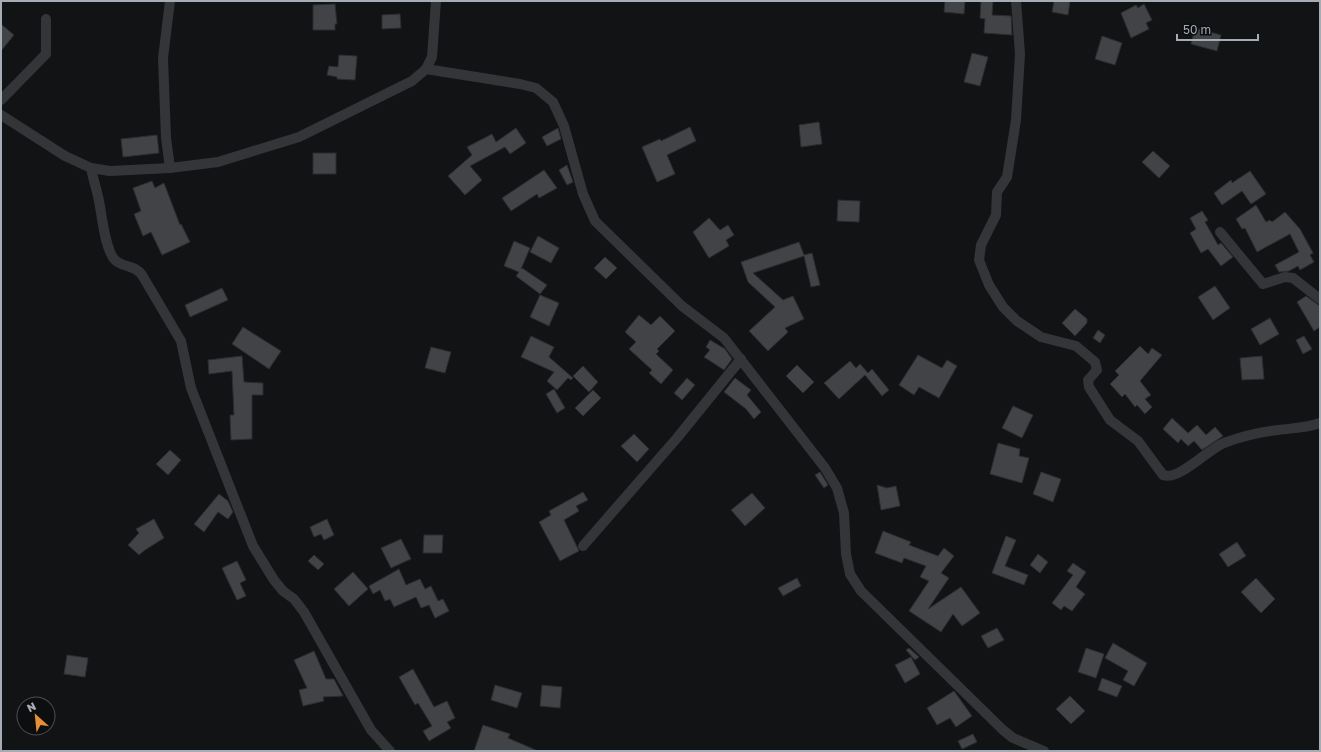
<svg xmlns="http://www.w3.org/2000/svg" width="1321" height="752" font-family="'Golos Text',sans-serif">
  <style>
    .building { fill: #414347; stroke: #2c2d30 }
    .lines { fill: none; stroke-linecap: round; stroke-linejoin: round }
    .minor { stroke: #343539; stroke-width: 10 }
  </style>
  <rect width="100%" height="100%" fill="#121314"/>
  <!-- building -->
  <g class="building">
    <path d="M 945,1 L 965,1 L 964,14 L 944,12 Z"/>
    <path d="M 981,1 L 993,1 L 992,15 L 1011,16 L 1012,35 L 984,33 L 985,19 L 980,18 Z"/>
    <path d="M 1054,1 L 1070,1 L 1068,15 L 1052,12 Z"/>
    <path d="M 335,4 L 337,24 L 335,24 L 335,30 L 313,30 L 313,5 Z"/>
    <path d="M 1144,4 L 1152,20 L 1146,23 L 1149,29 L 1131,38 L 1121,13 L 1136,5 L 1138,8 Z"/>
    <path d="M 400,14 L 401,28 L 382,29 L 382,15 Z"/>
    <path d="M 1,24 L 14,35 L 1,51 Z"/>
    <path d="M 1195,28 L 1221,35 L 1217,51 L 1191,44 Z"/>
    <path d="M 1102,36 L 1122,43 L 1115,65 L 1095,59 Z"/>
    <path d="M 972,53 L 988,57 L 980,86 L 964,82 Z"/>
    <path d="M 339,55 L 357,56 L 355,80 L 337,79 L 337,77 L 327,75 L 329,66 L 338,67 Z"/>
    <path d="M 819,122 L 822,144 L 801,147 L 799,125 Z"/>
    <path d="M 690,127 L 696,141 L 667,155 L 675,174 L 657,182 L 642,147 L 660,139 L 661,141 Z"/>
    <path d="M 516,128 L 526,143 L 510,154 L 505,147 L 470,166 L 482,180 L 465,195 L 448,176 L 472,155 L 467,147 L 492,134 L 496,142 Z"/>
    <path d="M 558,128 L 561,139 L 547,146 L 542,137 Z"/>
    <path d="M 157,135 L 159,153 L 123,157 L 121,139 Z"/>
    <path d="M 1153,151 L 1170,166 L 1159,178 L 1142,162 Z"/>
    <rect x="313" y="153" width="23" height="21"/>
    <path d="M 567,165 L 573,182 L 567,185 L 559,170 Z"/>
    <path d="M 544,170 L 557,188 L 539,198 L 537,194 L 511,211 L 502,198 Z"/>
    <path d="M 1250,171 L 1266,194 L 1251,204 L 1242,191 L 1222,205 L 1214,193 L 1231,180 L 1232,183 Z"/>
    <path d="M 152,181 L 155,188 L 164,183 L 180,225 L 181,224 L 190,242 L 162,255 L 151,232 L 143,236 L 134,214 L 141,211 L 133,188 Z"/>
    <path d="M 838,200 L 860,201 L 859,222 L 837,221 Z"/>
    <path d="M 1256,205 L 1266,222 L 1270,220 L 1272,222 L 1285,212 L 1300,229 L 1313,253 L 1310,255 L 1314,262 L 1300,270 L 1298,266 L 1289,271 L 1279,272 L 1275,265 L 1299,252 L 1290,234 L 1257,252 L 1245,228 L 1242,229 L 1236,219 Z"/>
    <path d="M 1202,211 L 1208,220 L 1205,222 L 1218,245 L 1221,243 L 1233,257 L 1221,266 L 1208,249 L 1201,253 L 1190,233 L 1196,229 L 1190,218 Z"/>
    <path d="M 709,218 L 720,230 L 728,225 L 734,235 L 726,240 L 729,246 L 709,258 L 693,232 Z"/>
    <path d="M 538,236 L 559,248 L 551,263 L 530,252 Z"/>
    <path d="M 514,241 L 530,248 L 521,269 L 522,268 L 547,285 L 540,294 L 516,276 L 519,272 L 504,266 Z"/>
    <path d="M 799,242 L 804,255 L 812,253 L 820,285 L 811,287 L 804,256 L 753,273 L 783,300 L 793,296 L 804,319 L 785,328 L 788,332 L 768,351 L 749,331 L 775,307 L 748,282 L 741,262 Z"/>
    <path d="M 605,257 L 617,268 L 606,279 L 594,268 Z"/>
    <path d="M 1215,286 L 1230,308 L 1213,320 L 1198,297 Z"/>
    <path d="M 222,288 L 228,300 L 190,317 L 185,305 Z"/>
    <path d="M 540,295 L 559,303 L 549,326 L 530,317 Z"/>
    <path d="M 1306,296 L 1320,306 L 1320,327 L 1314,331 L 1297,302 Z"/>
    <path d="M 1075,309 L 1087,319 L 1087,323 L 1075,336 L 1062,323 Z"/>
    <path d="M 639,315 L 651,325 L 660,316 L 675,331 L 657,349 L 659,351 L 656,354 L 673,370 L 661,384 L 649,373 L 652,370 L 629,349 L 636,342 L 625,332 Z"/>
    <path d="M 1270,318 L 1279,334 L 1260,345 L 1251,329 Z"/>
    <path d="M 243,327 L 281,351 L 269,369 L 232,344 Z"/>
    <path d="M 1098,330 L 1105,335 L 1100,343 L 1093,338 Z"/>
    <path d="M 531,336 L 554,347 L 549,357 L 573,378 L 571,380 L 568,378 L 557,390 L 547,381 L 554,372 L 521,357 Z"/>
    <path d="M 1304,336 L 1312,349 L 1303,354 L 1296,340 Z"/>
    <path d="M 710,340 L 725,349 L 732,359 L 724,370 L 704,357 L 710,350 L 706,347 Z"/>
    <path d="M 1140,346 L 1148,354 L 1152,348 L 1162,355 L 1140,381 L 1151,395 L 1145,399 L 1152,407 L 1145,414 L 1137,405 L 1135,407 L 1125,394 L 1122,397 L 1110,384 L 1119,375 L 1115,371 Z"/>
    <path d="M 431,347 L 451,352 L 445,373 L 425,368 Z"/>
    <path d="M 918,355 L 942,368 L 947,360 L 957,366 L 939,398 L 919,387 L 914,395 L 899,385 Z"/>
    <path d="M 242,356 L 244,382 L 263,383 L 263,395 L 252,395 L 252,439 L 231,440 L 230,415 L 234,415 L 232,371 L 209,374 L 208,360 Z"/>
    <path d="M 1262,356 L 1264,379 L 1242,380 L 1240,358 Z"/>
    <path d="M 850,361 L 856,368 L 860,364 L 868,373 L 872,369 L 889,390 L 882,396 L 865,375 L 839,399 L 824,383 Z"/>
    <path d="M 797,365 L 814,382 L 803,393 L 786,376 Z"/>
    <path d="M 583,366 L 598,382 L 589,392 L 573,376 Z"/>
    <path d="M 687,378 L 695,385 L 682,400 L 674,393 Z"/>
    <path d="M 735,378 L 751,390 L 747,395 L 761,412 L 754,419 L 746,409 L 724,392 Z"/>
    <path d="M 554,389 L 565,408 L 557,413 L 546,394 Z"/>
    <path d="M 593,390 L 601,398 L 583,416 L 575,408 Z"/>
    <path d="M 1013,406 L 1033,415 L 1022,438 L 1002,428 Z"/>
    <path d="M 1172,418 L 1188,433 L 1197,425 L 1206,435 L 1215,427 L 1223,436 L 1202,450 L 1194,441 L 1188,446 L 1181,439 L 1178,443 L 1163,429 Z"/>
    <path d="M 634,434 L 649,449 L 637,462 L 621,446 Z"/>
    <path d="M 998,443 L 1020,449 L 1019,456 L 1029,458 L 1022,483 L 990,474 Z"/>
    <path d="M 170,450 L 181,460 L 168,475 L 156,464 Z"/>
    <path d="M 820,472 L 828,485 L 824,488 L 815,475 Z"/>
    <path d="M 1041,472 L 1061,479 L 1053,502 L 1033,494 Z"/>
    <path d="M 877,485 L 887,488 L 896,486 L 900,506 L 881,510 Z"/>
    <path d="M 583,492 L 588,500 L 576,506 L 579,511 L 564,520 L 579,551 L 560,561 L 539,522 L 551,515 L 549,511 Z"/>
    <path d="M 752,493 L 765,508 L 745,526 L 731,510 Z"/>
    <path d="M 219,494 L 228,501 L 233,512 L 228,519 L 218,512 L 204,532 L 194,524 Z"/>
    <path d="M 154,519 L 164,538 L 145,550 L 139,555 L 128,545 L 139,533 L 136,529 Z"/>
    <path d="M 327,519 L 334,535 L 324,540 L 321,534 L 314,537 L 310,527 Z"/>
    <path d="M 883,531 L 911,542 L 909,545 L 938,556 L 944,548 L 954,556 L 941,573 L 949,578 L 928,609 L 961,587 L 980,613 L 962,626 L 953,614 L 941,632 L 909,611 L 929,581 L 920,577 L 926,566 L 904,558 L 902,563 L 875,553 Z"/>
    <path d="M 424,535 L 443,535 L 442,553 L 423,553 Z"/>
    <path d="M 1006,536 L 1016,540 L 1005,566 L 1028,575 L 1024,585 L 992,573 Z"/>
    <path d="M 401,539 L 411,559 L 391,568 L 381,548 Z"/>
    <path d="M 1237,542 L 1246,556 L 1228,567 L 1219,554 Z"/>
    <path d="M 1038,554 L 1048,562 L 1040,573 L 1030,565 Z"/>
    <path d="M 314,555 L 324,564 L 318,570 L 308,561 Z"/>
    <path d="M 237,561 L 246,580 L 240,583 L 246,596 L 237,600 L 222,568 Z"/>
    <path d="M 1073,563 L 1086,572 L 1076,587 L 1085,594 L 1072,611 L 1064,606 L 1061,610 L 1052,603 L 1073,575 L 1067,571 Z"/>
    <path d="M 399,569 L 406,585 L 420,579 L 425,589 L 431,586 L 438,601 L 443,599 L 449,611 L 435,618 L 429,605 L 421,608 L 416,597 L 394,607 L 390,599 L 385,601 L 380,590 L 373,594 L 369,586 Z"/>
    <path d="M 353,572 L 368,589 L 349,606 L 334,589 Z"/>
    <path d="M 797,578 L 801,586 L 783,596 L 778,588 Z"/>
    <path d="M 1256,578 L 1275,599 L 1261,613 L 1241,592 Z"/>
    <path d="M 997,628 L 1004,640 L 988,648 L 981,636 Z"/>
    <path d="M 1113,643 L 1147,663 L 1134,686 L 1123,680 L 1128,671 L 1105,658 Z"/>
    <path d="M 909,648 L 919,657 L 915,660 L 906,650 Z"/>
    <path d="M 1086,648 L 1104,654 L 1096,678 L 1078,672 Z"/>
    <path d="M 314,651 L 326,679 L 334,679 L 343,696 L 323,697 L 324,701 L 303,706 L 299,690 L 307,688 L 294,660 Z"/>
    <path d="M 67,655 L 88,658 L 85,677 L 64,674 Z"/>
    <path d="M 911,657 L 920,674 L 905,683 L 895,665 Z"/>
    <path d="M 413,669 L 434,707 L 447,701 L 455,718 L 447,722 L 451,728 L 429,741 L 423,731 L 432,726 L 418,703 L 415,705 L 399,677 Z"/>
    <path d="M 1102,678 L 1122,686 L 1117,697 L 1098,690 Z"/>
    <path d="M 495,685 L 522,693 L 517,708 L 491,700 Z"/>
    <path d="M 542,685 L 562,687 L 560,708 L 540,706 Z"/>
    <path d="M 954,691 L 972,716 L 956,727 L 950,718 L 937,725 L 927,708 Z"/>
    <path d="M 1070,696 L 1085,711 L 1071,724 L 1056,709 Z"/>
    <path d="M 483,725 L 510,734 L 508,738 L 538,751 L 474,751 Z"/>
    <path d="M 973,734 L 977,742 L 962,749 L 958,741 Z"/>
  </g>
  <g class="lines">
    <!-- minor -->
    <g class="minor">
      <path d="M 170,1 L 163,58 L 166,138 L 170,168"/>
      <path d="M 1016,1 L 1020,54 L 1016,120 L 1007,177 L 997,192 L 996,215 L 981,245 L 979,260 L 989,285 L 1003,307 L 1017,321 L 1041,337 L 1076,346 L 1095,362 L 1097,370 L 1088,380 L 1089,387 L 1110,420 L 1138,441 L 1163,475 C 1179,481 1208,449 1224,443 C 1240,437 1260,432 1278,430 C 1292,428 1307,428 1320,423"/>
      <path d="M 426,69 L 520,84 L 536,88 L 553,102 L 564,126 L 583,194 L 595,221 L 682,306 L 724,338 L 825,468 L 837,488 L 844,513 L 846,554 L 850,574 L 861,591 L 1003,730 L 1013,738 L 1044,751"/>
      <path d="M 1,100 L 46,54 L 46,19"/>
      <path d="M 1,115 L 65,156 L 91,168 L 110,171 L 170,168 L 218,162 L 299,137 L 412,81 L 426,69 L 432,57 L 436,1"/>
      <path d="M 91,168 C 93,179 97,190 99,201 C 102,216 105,250 115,260 C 123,268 134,264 142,275 L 181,341 L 191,388 L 253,546 L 274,580 L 283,591 L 294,599 L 304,612 L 371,730 L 390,751"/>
      <path d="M 1220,232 L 1263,284 L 1285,277 L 1293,278 L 1320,299"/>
      <path d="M 583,546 L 677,438 L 741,359"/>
    </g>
  </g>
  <!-- border -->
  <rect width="1321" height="752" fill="none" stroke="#a5acb4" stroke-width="4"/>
  <!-- north arrow -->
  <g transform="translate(36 716) rotate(333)"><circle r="19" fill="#0d0e0f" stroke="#4a4d51"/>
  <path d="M0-3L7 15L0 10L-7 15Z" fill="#e68e38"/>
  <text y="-6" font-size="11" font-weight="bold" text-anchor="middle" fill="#a5acb4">N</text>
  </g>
  <!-- scale -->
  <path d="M1177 34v6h81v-6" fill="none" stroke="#a5acb4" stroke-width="2"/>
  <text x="1183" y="34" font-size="12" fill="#a5acb4" stroke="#0d0e0f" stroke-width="3" paint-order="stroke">50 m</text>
</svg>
